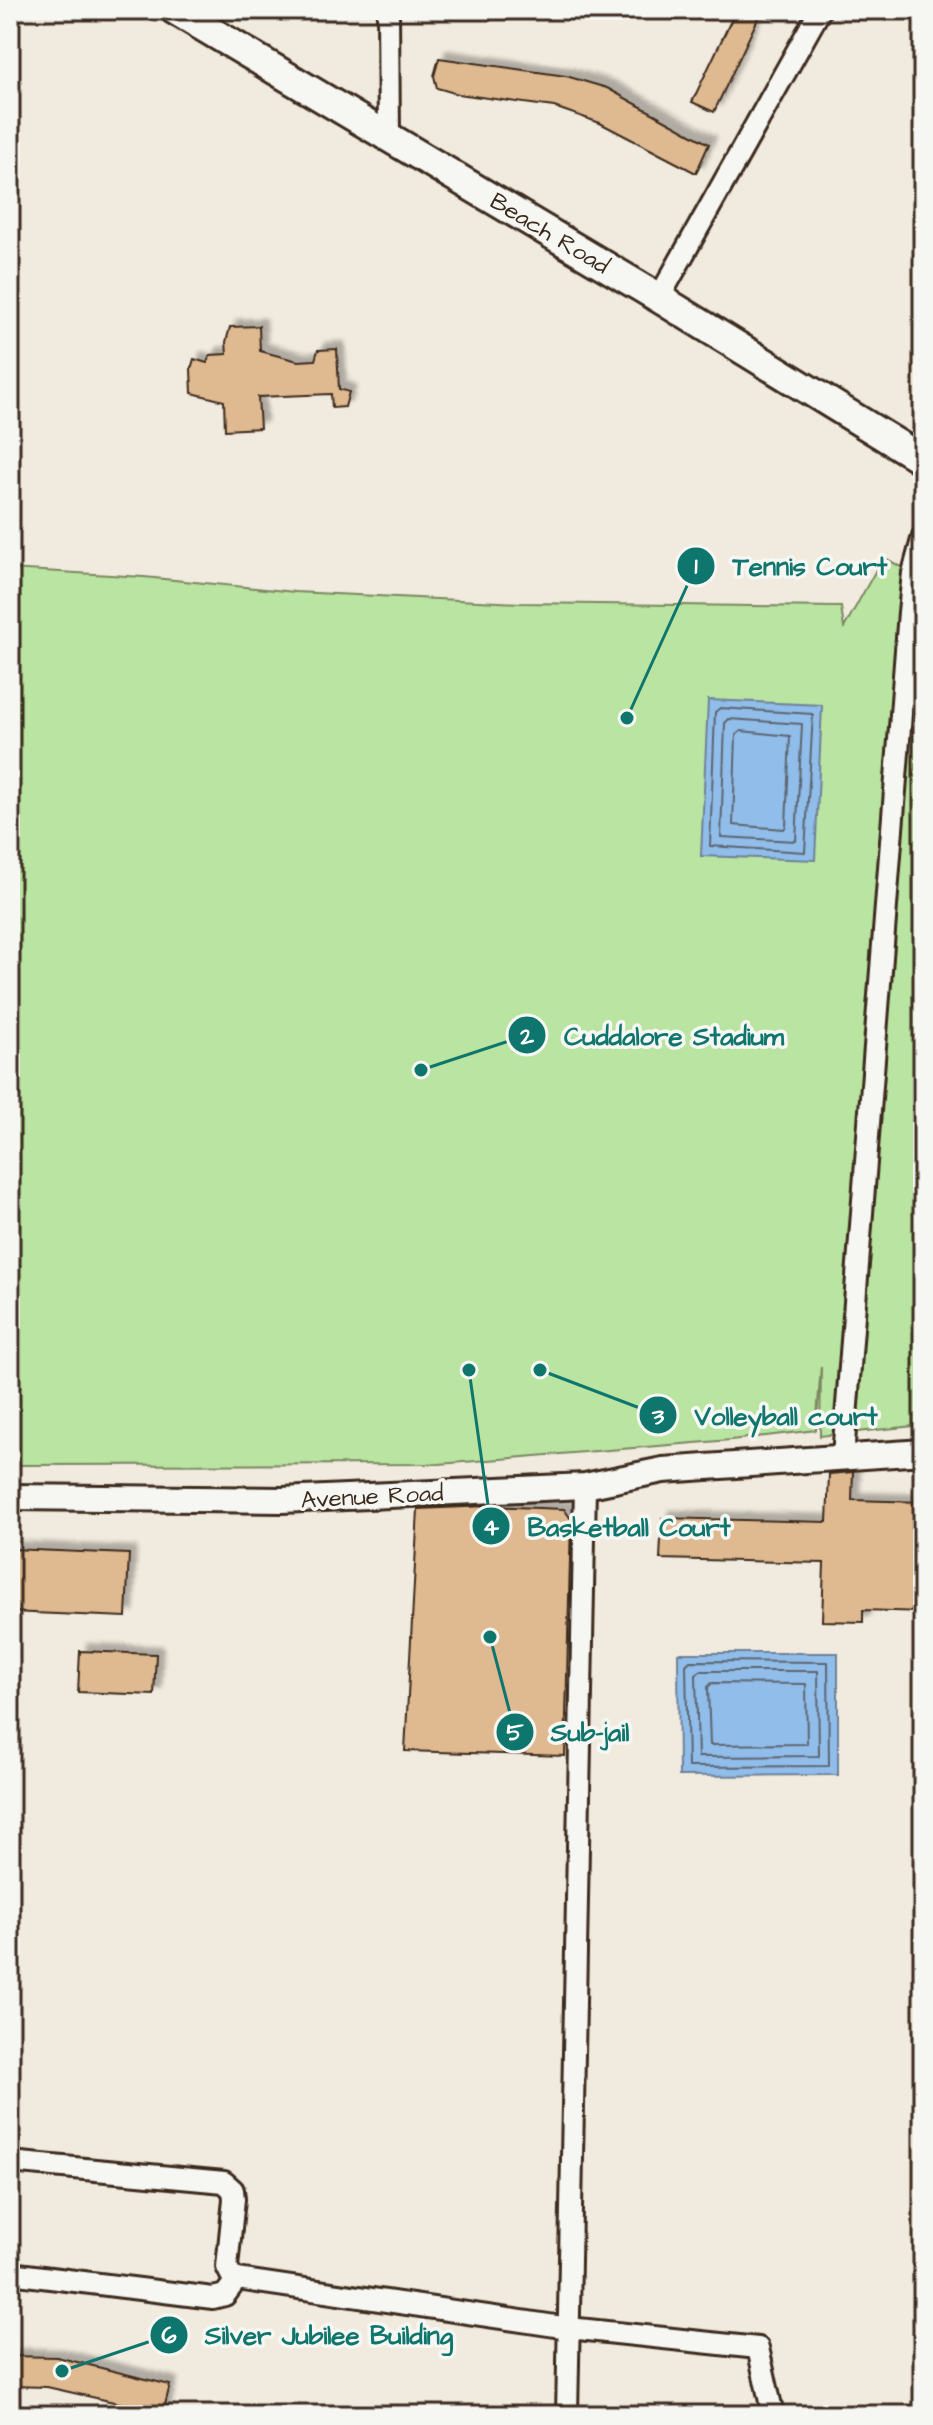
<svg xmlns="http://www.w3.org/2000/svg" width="933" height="2425" font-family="'Architects Daughter',sans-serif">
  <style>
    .green { fill: #b9e4a1; stroke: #7a8760; stroke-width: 2 }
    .water { fill: #90bdea; stroke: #6e8298; stroke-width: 2 }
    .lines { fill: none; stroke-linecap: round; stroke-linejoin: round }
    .shore { stroke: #5d6570; stroke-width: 2 }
    .building { fill: #dfb990; stroke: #3b2a1e; stroke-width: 2; filter: url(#shadow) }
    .minor-casing { stroke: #3b2a1e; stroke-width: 26 }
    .tertiary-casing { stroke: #3b2a1e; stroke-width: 30 }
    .secondary-casing { stroke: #3b2a1e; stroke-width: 34 }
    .minor { stroke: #f6f6f2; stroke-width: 20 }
    .tertiary { stroke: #f6f6f2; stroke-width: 24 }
    .secondary { stroke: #f6f6f2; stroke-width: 28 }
    .labels { text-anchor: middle; stroke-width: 7; stroke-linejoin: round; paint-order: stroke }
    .street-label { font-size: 24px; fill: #3b2a1e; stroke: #f6f6f2 }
    .leader { fill: none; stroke: #0f766e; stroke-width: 3 }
    .callout-dot { fill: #0f766e; stroke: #f6f6f2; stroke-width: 3 }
    .mark-label { font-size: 24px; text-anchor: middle; font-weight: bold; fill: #fff }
    .callout-label { font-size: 26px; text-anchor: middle; font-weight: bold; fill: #0f766e; stroke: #f6f6f2; stroke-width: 7; stroke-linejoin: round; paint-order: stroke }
  </style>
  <defs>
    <filter id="shadow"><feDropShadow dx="7" dy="-7" stdDeviation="2" flood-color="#0004"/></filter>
  </defs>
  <rect width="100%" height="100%" fill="#f1eade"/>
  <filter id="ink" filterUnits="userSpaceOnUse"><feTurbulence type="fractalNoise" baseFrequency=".0125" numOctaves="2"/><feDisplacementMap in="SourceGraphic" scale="16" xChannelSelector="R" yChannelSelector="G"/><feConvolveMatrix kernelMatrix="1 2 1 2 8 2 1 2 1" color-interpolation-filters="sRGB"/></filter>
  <g filter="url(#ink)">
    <!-- green -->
    <path class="green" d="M 883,557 L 923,579 L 923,1425 L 820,1436 L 821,1366 L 816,1430 L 731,1440 L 439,1464 L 10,1465 L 10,569 L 144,577 L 295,592 L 521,603 L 841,607 L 844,628 Z"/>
    <!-- water -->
    <g class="water">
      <path d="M 708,700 L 822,705 L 815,860 L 701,856 Z"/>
      <path d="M 678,1653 L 838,1653 L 838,1775 L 679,1776 Z"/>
    </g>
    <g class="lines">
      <!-- shore -->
      <g class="shore">
        <path d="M 720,708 L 813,714 L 805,852 L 710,846 L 715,712 Z"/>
        <path d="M 729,719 L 802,724 L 796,841 L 721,837 L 725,723 Z"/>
        <path d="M 741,731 L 790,736 L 786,826 L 784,829 L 733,825 L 736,735 Z"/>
        <path d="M 690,1661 L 828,1662 L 829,1766 L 688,1767 L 686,1665 Z"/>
        <path d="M 700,1671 L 818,1671 L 819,1756 L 698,1757 L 696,1675 Z"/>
        <path d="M 712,1683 L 806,1684 L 807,1744 L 710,1745 L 708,1687 Z"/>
      </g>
    </g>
    <!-- building -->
    <g class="building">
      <path d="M 736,10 L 762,10 L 714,112 L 692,102 Z"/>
      <path d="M 439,58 L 566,76 L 607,88 L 709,144 L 696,173 L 600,123 L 554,107 L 458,94 L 437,88 L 434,76 Z"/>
      <path d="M 259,326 L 260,351 L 298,361 L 315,360 L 318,350 L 337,349 L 339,389 L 349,392 L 345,407 L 332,408 L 331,394 L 258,397 L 260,428 L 225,430 L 224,401 L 192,393 L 191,369 L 194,359 L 207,363 L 210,355 L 227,354 L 226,342 L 230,327 Z"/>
      <path d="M 853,1472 L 852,1500 L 923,1502 L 923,1612 L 863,1610 L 863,1622 L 822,1621 L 824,1563 L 660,1559 L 662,1518 L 827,1522 L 829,1474 Z"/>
      <path d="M 488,1506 L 564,1509 L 571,1519 L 565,1756 L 405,1751 L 418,1509 Z"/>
      <path d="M 10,1549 L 129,1554 L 126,1617 L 10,1612 Z"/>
      <path d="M 80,1651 L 156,1654 L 154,1695 L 78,1692 Z"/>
      <path d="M 10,2356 L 57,2357 L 170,2385 L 163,2413 L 47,2387 L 10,2386 Z"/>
    </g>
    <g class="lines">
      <defs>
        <g id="minor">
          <path d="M 388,10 L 389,137"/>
          <path d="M 659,298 L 820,10"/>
          <path d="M 843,1456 L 909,612 L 913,573 L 923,536"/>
          <path d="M 10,2162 L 224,2182 L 233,2190 L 234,2199 L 227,2267 L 231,2275 L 237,2279 L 569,2328 L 758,2348 L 773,2415"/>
          <path d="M 10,2273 L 213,2298 L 225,2295 L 237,2279"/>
          <path d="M 567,2415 L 585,1486"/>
        </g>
        <path id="tertiary" d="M 10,1497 L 282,1500 L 585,1486 L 663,1470 L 923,1452"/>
        <path id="secondary" d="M 175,10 L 659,298 L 923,460"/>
      </defs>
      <!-- minor casing -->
      <use href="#minor" class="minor-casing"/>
      <!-- tertiary casing -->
      <use href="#tertiary" class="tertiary-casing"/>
      <!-- secondary casing -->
      <use href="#secondary" class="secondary-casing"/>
      <!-- minor -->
      <use href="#minor" class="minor"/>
      <!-- tertiary -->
      <use href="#tertiary" class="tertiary"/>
      <!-- secondary -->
      <use href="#secondary" class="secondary"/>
    </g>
  </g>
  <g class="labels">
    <!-- street labels -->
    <g class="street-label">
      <text transform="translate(550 233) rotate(31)" y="8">Beach Road</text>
      <text transform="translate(372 1496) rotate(-3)" y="8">Avenue Road</text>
    </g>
  </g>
  <!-- callouts -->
  <path class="leader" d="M627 718L696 566M421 1070L527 1035M540 1370L658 1415M469 1370L491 1526M490 1637L515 1732M62 2371L169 2335"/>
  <g class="callout-dot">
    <circle cx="627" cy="718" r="8"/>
    <circle cx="421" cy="1070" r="8"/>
    <circle cx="540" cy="1370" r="8"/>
    <circle cx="469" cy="1370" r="8"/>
    <circle cx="490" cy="1637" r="8"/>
    <circle cx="62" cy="2371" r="8"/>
    <circle cx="696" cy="566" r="20"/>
    <circle cx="527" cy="1035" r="20"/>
    <circle cx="658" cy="1415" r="20"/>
    <circle cx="491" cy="1526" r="20"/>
    <circle cx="515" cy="1732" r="20"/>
    <circle cx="169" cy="2335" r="20"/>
  </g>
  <g class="mark-label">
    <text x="696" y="574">1</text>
    <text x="527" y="1044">2</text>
    <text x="658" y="1424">3</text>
    <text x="491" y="1535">4</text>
    <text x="515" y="1740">5</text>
    <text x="169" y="2343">6</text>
  </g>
  <g class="callout-label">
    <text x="810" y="575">Tennis Court</text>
    <text x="674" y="1045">Cuddalore Stadium</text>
    <text x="786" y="1425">Volleyball court</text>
    <text x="629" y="1536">Basketball Court</text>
    <text x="590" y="1741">Sub-jail</text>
    <text x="329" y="2344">Silver Jubilee Building</text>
  </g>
  <!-- margin -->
  <rect width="933" height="2425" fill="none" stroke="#f6f6f2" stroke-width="40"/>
  <rect x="20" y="20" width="893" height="2385" fill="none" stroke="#3b2a1e" stroke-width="3" filter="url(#ink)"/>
</svg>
